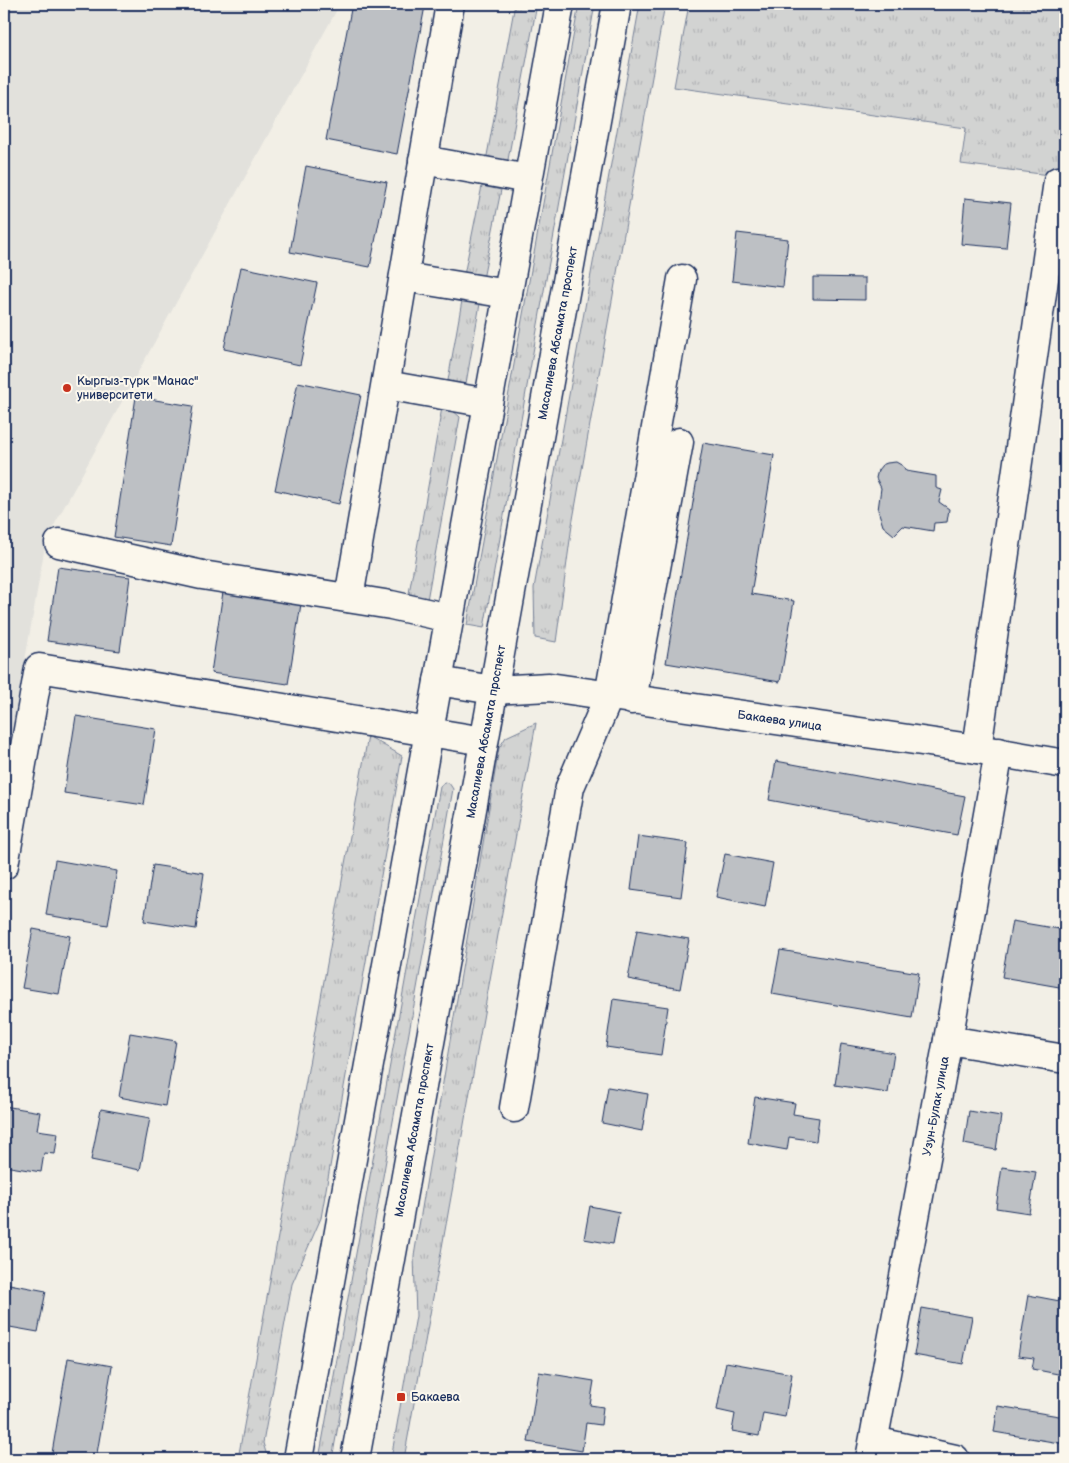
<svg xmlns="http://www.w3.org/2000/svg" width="1069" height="1463" font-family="'Balsamiq Sans',sans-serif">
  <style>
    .built { fill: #e2e1dc }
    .grass { fill: url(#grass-tufts); stroke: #768198 }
    .building { fill: #bdc0c4; stroke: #1b2f5e }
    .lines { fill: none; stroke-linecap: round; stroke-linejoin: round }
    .minor-casing { stroke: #1b2f5e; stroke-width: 31 }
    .major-casing { stroke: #1b2f5e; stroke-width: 31 }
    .minor { stroke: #fbf7ec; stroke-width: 28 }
    .major { stroke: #fbf7ec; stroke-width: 28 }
    .poi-dot { fill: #c8321e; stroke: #fbf7ec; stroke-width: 2 }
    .labels { text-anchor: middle; stroke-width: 4; stroke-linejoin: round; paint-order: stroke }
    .street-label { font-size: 12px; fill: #1b2f5e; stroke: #fbf7ec }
    .poi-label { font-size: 12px; fill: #1b2f5e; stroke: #fbf7ec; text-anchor: start }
  </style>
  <defs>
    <pattern id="grass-tufts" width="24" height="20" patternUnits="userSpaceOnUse" patternTransform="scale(1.25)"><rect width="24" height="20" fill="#d2d3d2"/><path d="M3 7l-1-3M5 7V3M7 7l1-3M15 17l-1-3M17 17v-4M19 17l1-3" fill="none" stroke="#b4b5b7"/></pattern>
  </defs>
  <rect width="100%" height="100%" fill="#f2efe6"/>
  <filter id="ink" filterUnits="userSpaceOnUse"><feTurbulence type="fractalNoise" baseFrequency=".02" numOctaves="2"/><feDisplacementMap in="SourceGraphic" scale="10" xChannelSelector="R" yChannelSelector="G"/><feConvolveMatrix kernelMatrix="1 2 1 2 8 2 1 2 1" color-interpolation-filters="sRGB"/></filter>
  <g filter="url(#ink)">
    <!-- built -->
    <path class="built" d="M 4,4 L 340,4 L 46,540 L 4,781 Z"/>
    <!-- grass -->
    <g class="grass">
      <path d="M 515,4 L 537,4 L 507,165 L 486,161 Z"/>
      <path d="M 579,4 L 595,4 L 484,628 L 467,625 Z"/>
      <path d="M 640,4 L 665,4 L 572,525 L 556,642 L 535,638 L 534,588 Z"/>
      <path d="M 689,4 L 1065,4 L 1065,177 L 961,164 L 966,128 L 674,87 Z"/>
      <path d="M 482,186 L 501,190 L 483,279 L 464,275 Z"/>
      <path d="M 463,295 L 481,298 L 465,389 L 447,386 Z"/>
      <path d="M 443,402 L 460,417 L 427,600 L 408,599 Z"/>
      <path d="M 536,723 L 404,1459 L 391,1459 L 416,1316 L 414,1256 L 499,748 L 506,737 Z"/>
      <path d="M 368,736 L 402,756 L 321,1218 L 292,1284 L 263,1443 L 268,1459 L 238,1459 Z"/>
      <path d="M 444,782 L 449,783 L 453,789 L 332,1459 L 319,1459 L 440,787 Z"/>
    </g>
    <!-- building -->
    <g class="building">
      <path d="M 352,4 L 412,4 L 425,6 L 397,154 L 326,140 Z"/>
      <path d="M 306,166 L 387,182 L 370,267 L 290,252 Z"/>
      <path d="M 965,198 L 1011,203 L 1006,248 L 961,244 Z"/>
      <path d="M 737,233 L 788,239 L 783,287 L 732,281 Z"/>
      <path d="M 241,267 L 317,283 L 300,365 L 224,349 Z"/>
      <path d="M 813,277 L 865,278 L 865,300 L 813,299 Z"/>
      <path d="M 298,382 L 361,395 L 339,504 L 275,490 Z"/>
      <path d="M 136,397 L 193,406 L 171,546 L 114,537 Z"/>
      <path d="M 703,443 L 774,455 L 751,594 L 794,601 L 780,682 L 666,663 Z"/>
      <path d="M 896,462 L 903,466 L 906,471 L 936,476 L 936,488 L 942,490 L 939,502 L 949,509 L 947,522 L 934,523 L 933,531 L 903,526 L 894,535 L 883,526 L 878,510 L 881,488 L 876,478 L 878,470 L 882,465 L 887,463 Z"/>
      <path d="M 58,567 L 130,577 L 120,651 L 47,641 Z"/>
      <path d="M 223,592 L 301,604 L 288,684 L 211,673 Z"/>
      <path d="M 76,716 L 156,729 L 144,805 L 64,793 Z"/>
      <path d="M 776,761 L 965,796 L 957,835 L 769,800 Z"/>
      <path d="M 638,836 L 688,843 L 681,897 L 631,890 Z"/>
      <path d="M 725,854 L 773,863 L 765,907 L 716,897 Z"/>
      <path d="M 55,860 L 117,871 L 108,925 L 46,915 Z"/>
      <path d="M 153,865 L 204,873 L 196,929 L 144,921 Z"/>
      <path d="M 1012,921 L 1065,930 L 1065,988 L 1002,977 Z"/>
      <path d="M 33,929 L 70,936 L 59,994 L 22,988 Z"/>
      <path d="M 637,930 L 689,939 L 680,989 L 628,979 Z"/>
      <path d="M 780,950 L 919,973 L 912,1018 L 772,994 Z"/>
      <path d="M 613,999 L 668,1007 L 661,1055 L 606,1047 Z"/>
      <path d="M 130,1033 L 176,1041 L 165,1106 L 119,1097 Z"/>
      <path d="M 841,1044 L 894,1053 L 888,1093 L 835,1085 Z"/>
      <path d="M 608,1087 L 648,1094 L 642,1131 L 602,1123 Z"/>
      <path d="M 755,1097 L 795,1103 L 793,1114 L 819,1118 L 816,1141 L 789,1137 L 787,1150 L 748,1143 Z"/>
      <path d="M 4,1106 L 40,1112 L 37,1130 L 58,1133 L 55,1154 L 44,1153 L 41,1172 L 4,1166 Z"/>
      <path d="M 101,1109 L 150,1118 L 140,1170 L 91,1160 Z"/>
      <path d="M 969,1111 L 1001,1116 L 996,1150 L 964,1144 Z"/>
      <path d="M 1002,1167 L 1036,1172 L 1029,1213 L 996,1208 Z"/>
      <path d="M 590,1206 L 619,1212 L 613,1244 L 584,1239 Z"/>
      <path d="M 4,1283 L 46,1291 L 38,1332 L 4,1326 Z"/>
      <path d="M 1028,1295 L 1065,1302 L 1065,1363 L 1063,1375 L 1032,1369 L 1034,1358 L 1018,1356 Z"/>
      <path d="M 922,1308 L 972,1317 L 963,1364 L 914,1355 Z"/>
      <path d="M 68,1358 L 112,1366 L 96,1459 L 51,1459 Z"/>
      <path d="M 726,1362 L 792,1374 L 785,1417 L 763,1413 L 759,1436 L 732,1431 L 735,1414 L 717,1410 Z"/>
      <path d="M 539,1372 L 594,1381 L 590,1405 L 603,1407 L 601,1425 L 586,1423 L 582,1451 L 528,1442 Z"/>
      <path d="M 998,1406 L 1065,1417 L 1065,1444 L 994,1432 Z"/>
    </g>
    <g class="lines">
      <defs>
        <g id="minor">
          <path d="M 423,160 L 528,179"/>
          <path d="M 404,277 L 508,294"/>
          <path d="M 386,385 L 488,403"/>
          <path d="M 59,543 L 202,575 L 391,605 L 449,618"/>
          <path d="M 349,598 L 450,4"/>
          <path id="s1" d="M 438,681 L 493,690 L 549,687 L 977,749 L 1065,764"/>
          <path d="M 632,700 L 679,442"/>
          <path d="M 977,749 L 1058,181"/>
          <path d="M 4,865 L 39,668 L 484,741"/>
          <path d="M 948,1040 L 1065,1059"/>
          <path d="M 514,1108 L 570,787 L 609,696 L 682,279"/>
          <path d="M 874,1441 L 955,1459"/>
          <path id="s2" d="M 870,1459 L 948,1040 L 999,752"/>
        </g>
        <g id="major">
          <path d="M 298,1459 L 560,4"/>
          <path id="s3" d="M 355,1459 L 617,4"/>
        </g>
      </defs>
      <!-- minor casing -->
      <use href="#minor" class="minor-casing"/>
      <!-- major casing -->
      <use href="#major" class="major-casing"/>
      <!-- minor -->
      <use href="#minor" class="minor"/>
      <!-- major -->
      <use href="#major" class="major"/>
    </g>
  </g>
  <!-- markers -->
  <g class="poi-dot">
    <circle cx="67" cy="388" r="5"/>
    <rect x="396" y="1392" width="10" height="10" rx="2.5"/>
  </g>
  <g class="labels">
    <!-- street labels -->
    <g class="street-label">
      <text dy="4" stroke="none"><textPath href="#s3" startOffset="1144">Масалиева Абсамата проспект</textPath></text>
      <text dy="4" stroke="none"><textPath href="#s1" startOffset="345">Бакаева улица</textPath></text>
      <text dy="4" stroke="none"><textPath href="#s3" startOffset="739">Масалиева Абсамата проспект</textPath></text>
      <text dy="4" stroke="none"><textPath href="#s2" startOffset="359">Узун-Булак улица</textPath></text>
      <text dy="4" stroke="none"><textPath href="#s3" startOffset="334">Масалиева Абсамата проспект</textPath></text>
    </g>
    <!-- poi labels -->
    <g class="poi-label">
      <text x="77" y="385">Кыргыз-түрк "Манас"<tspan x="77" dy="14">университети</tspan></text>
      <text x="411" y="1401">Бакаева</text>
    </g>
  </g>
  <!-- margin -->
  <rect width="1069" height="1463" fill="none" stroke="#fbf7ec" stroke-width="20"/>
  <rect x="10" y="10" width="1049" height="1443" fill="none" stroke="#1b2f5e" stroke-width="2" filter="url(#ink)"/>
</svg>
